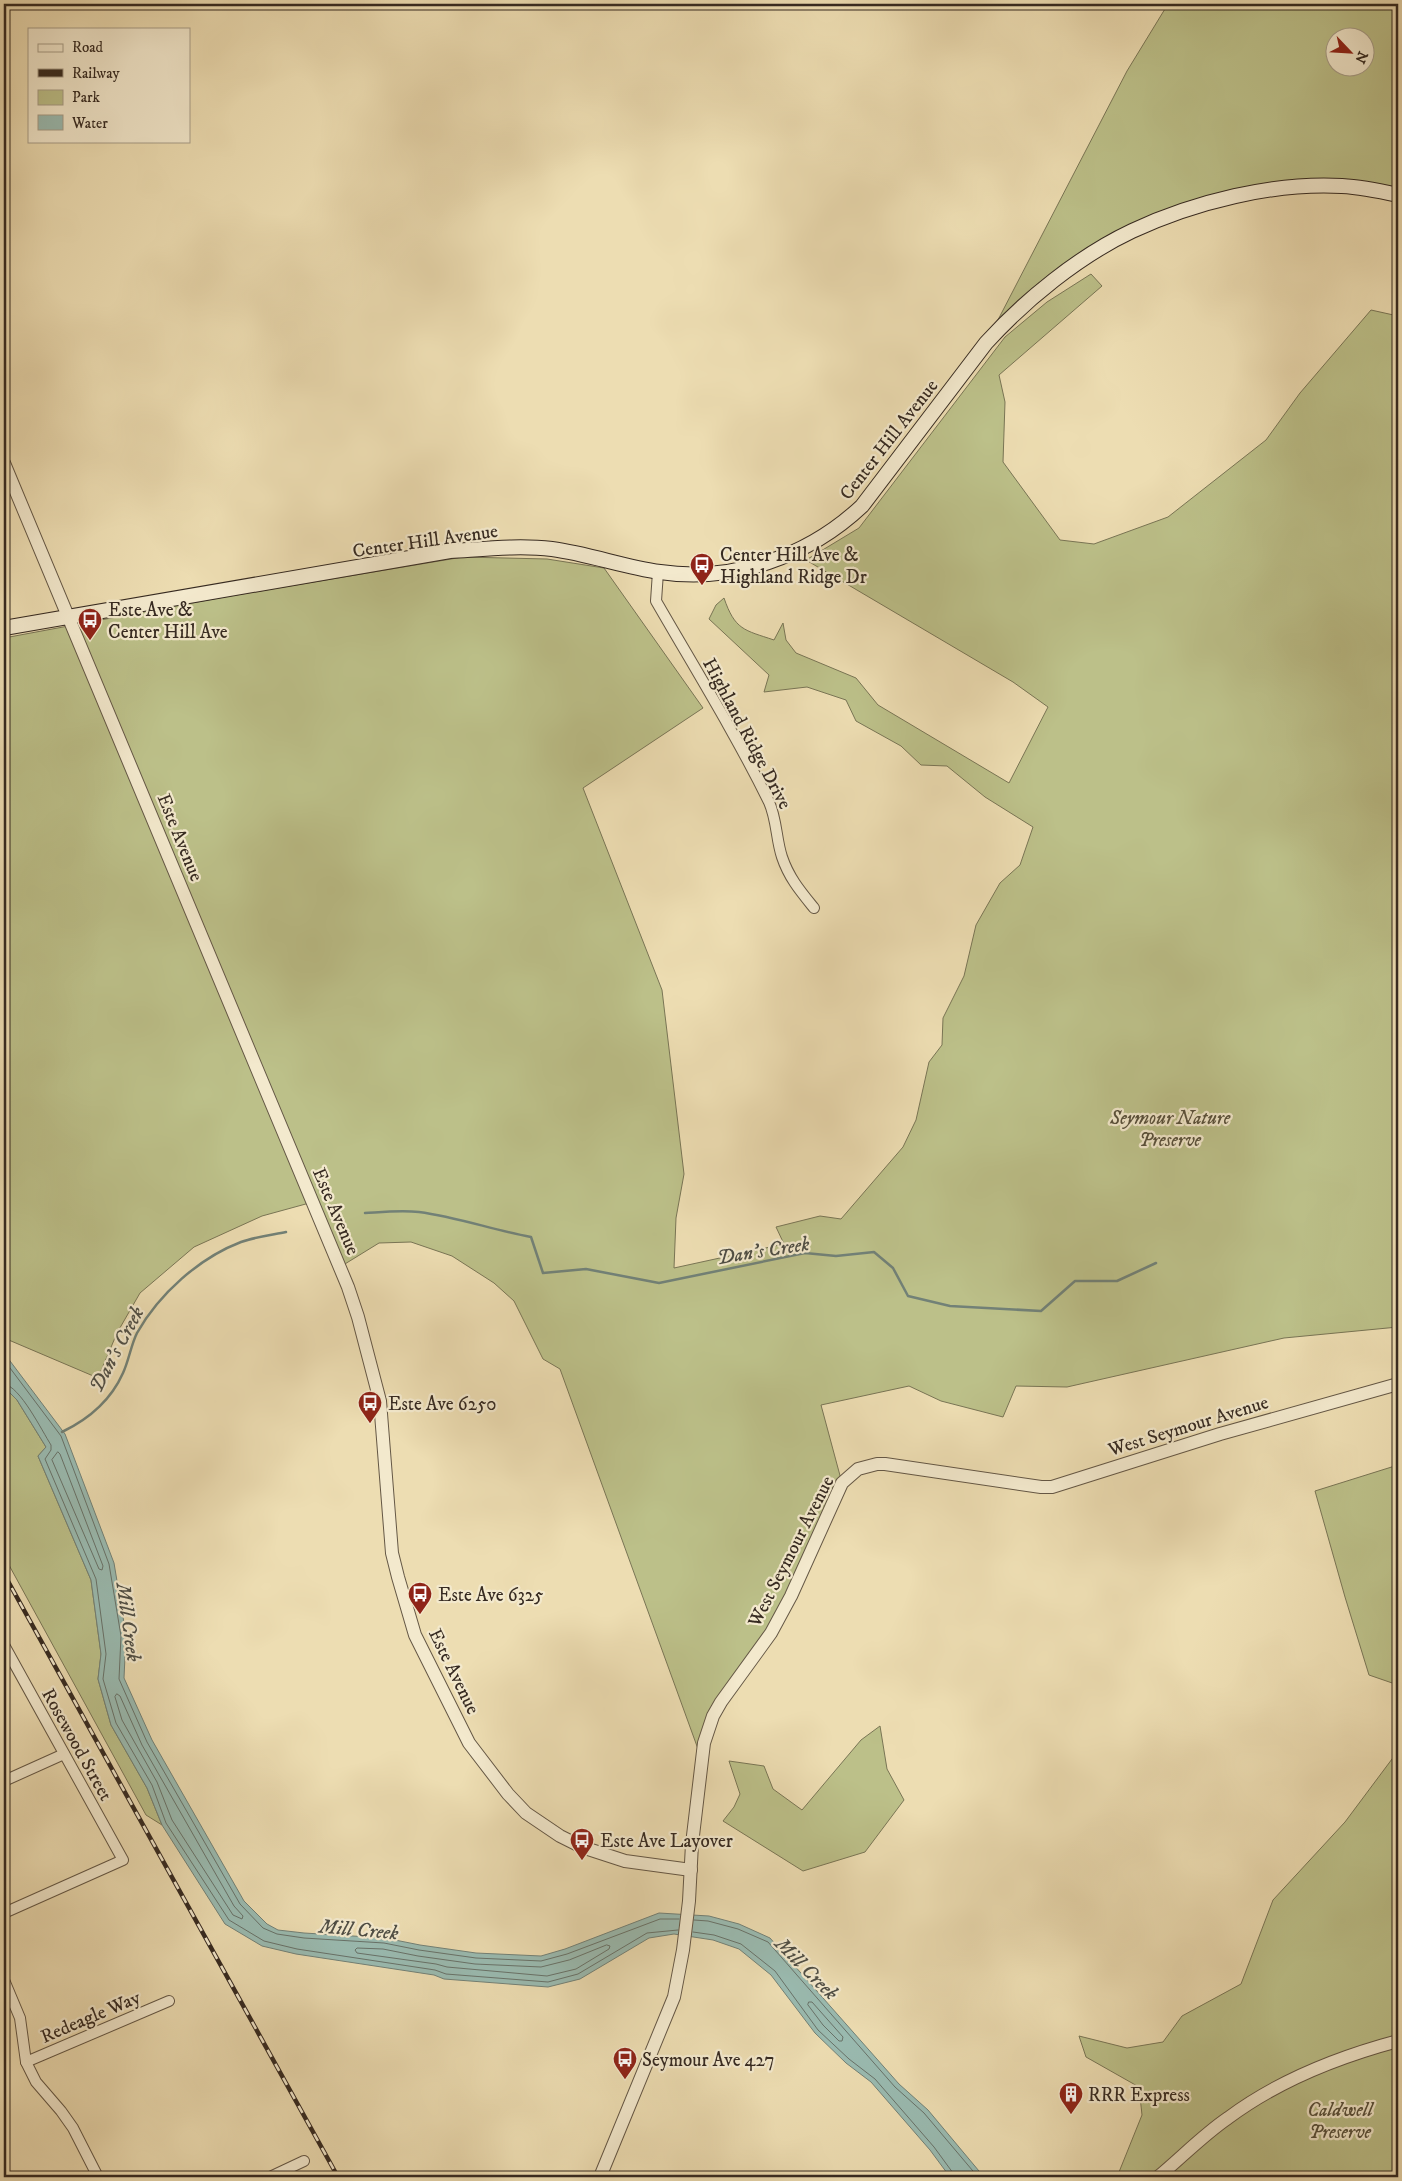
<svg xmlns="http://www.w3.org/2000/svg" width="1402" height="2181" font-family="'IM FELL DW Pica',serif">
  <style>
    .green { fill: #bcc089; stroke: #797555; fill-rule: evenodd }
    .water { fill: #9abbb1; stroke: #728177 }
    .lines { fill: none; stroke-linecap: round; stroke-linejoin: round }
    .shore { stroke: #687269; stroke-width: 1 }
    .stream { stroke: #728177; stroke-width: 2.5 }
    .minor-casing { stroke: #645745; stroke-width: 12 }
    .tertiary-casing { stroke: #645745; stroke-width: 14 }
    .secondary-casing { stroke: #362a21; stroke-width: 16 }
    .minor { stroke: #f3e9cd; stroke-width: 10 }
    .tertiary { stroke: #f3e9cd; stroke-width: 12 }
    .secondary { stroke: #f3e9cd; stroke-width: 14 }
    .rail-casing { stroke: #362a21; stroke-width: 4.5 }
    .rail { stroke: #f3e9cd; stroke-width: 2.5; stroke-dasharray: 8; stroke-linecap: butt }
    .labels { text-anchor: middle; stroke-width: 4.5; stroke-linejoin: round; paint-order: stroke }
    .street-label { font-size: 19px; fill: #362a21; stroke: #f3e9cd }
    .poi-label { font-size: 19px; fill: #362a21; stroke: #f3e9cd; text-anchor: start }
    .park-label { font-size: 19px; font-style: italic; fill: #58503b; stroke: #f3e9cd }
    .water-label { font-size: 20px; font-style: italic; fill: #4f4e45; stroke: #f3e9cd }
  </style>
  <rect width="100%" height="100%" fill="#edddb2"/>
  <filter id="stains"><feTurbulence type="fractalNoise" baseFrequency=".004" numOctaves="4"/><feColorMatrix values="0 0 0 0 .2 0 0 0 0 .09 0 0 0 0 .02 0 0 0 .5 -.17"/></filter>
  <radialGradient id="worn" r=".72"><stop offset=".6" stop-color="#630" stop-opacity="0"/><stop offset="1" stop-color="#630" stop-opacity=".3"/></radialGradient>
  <!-- green -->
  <g class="green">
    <path d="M 1168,4 L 1398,4 L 1398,195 L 1342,186 L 1223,199 L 1103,247 L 986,343 L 1127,71 ZM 1334,38 L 1364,38 L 1364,68 L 1334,68 Z"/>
    <path d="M 1091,274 L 1102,286 L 999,375 L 1005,402 L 1003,462 L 1060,540 L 1094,544 L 1168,517 L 1266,440 L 1300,393 L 1371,310 L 1398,316 L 1398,1327 L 1284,1338 L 1067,1387 L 1016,1386 L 1003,1417 L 941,1401 L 909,1386 L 821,1405 L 842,1483 L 791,1596 L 721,1702 L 702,1760 L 560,1369 L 543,1359 L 514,1301 L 494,1283 L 452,1256 L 411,1242 L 379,1243 L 340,1267 L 313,1202 L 262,1216 L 194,1247 L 140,1293 L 117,1333 L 98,1378 L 4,1338 L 4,638 L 224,597 L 463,557 L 547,559 L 604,568 L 703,708 L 583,788 L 662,990 L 684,1174 L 676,1218 L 674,1268 L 784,1244 L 776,1227 L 820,1216 L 841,1219 L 903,1147 L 916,1120 L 929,1062 L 942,1045 L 943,1018 L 964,976 L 976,925 L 1000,883 L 1020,865 L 1033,827 L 985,797 L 947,766 L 921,765 L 901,746 L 856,721 L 846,700 L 807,687 L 764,692 L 769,675 L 709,619 L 716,605 L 724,598 C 735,630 744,630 774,640 L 783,623 L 786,640 L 796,653 L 856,678 L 878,705 L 1009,783 L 1048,707 L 1013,682 L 806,560 L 859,528 L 1005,337 L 1047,302 Z"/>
    <path d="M 4,1387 L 17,1400 L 46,1447 L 38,1456 L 91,1580 L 101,1654 L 98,1679 L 111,1725 L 147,1788 L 162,1825 L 146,1815 L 4,1556 Z"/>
    <path d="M 1398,1465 L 1398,1685 L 1369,1675 L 1345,1597 L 1315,1491 Z"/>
    <path d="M 880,1726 L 887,1769 L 904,1800 L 865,1852 L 803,1871 L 723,1821 L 734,1807 L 740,1794 L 729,1761 L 764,1766 L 773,1789 L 802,1810 L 861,1740 Z"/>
    <path d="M 1398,1751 L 1398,2177 L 1117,2177 L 1142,2115 L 1139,2087 L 1086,2057 L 1079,2036 L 1127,2048 L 1163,2042 L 1182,2016 L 1241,1984 L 1273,1900 L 1345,1822 Z"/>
  </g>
  <!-- water -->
  <path class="water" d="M 4,1353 L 65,1434 L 114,1563 L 126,1635 L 124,1678 L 152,1740 L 244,1901 L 267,1924 L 278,1930 L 304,1933 L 385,1938 L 420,1945 L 476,1953 L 541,1956 L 565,1949 L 659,1913 L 709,1916 L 739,1924 L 770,1938 L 899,2084 L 928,2110 L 984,2177 L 950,2177 L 930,2150 L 871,2082 L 846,2063 L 815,2033 L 771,1975 L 739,1949 L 713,1940 L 674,1934 L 649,1938 L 580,1979 L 548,1987 L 444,1979 L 434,1975 L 296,1954 L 262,1946 L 225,1924 L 162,1825 L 147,1788 L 111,1725 L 98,1679 L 101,1654 L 91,1580 L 38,1456 L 46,1447 L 17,1400 L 4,1387 Z"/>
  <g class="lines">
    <!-- shore -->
    <g class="shore">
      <path d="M 4,1360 L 61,1436 L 109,1564 L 121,1636 L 119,1679 L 147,1742 L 240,1904 L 263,1928 L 277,1934 L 304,1938 L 384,1943 L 419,1950 L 476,1958 L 541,1961 L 567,1954 L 660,1919 L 679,1919"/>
      <path d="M 4,1384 C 20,1386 42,1431 51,1445 L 51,1450 L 45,1459 L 96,1579 L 106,1654 L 103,1679 L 116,1723 L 152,1785 L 166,1823 L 229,1920 L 264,1941 L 297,1949 L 435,1970 L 446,1974 L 548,1982 L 578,1974 L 647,1933 L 678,1930"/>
      <path d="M 58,1452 L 60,1454 L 103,1566 L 102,1570 L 99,1569 L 52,1460 Z"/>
      <path d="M 117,1694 L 120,1696 L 142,1745 L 234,1906 L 243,1916 L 242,1919 L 233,1915 L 172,1820 L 157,1782 L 122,1720 L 115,1697 Z"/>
      <path d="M 694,1920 L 708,1921 L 738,1929 L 768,1942 L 895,2087 L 924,2113 L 978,2177"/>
      <path d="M 693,1932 L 714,1935 L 741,1944 L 775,1971 L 818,2030 L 849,2059 L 875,2079 L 934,2147 L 953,2173 L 953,2177"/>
      <path d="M 607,1945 L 610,1946 L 609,1949 L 576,1969 L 547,1976 L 447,1967 L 436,1964 L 357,1953 L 355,1950 L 357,1948 L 383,1949 L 418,1956 L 475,1964 L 541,1967 L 569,1960 Z"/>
      <path d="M 809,2002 L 812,2002 L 843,2037 L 842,2041 L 839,2041 L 823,2025 L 808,2005 Z"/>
    </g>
    <!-- stream -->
    <g class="stream">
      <path d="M 365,1213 C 382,1212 401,1210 419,1212 C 457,1217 493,1230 531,1237 L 543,1273 L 586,1269 L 659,1283 L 805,1253 L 836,1256 L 874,1252 L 893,1268 L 908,1296 L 950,1306 L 1041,1311 L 1075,1281 L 1117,1281 L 1156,1263"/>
      <path d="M 62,1432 C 89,1419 111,1400 123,1373 C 129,1360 131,1345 137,1333 C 159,1294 199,1258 241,1242 C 255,1237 271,1235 286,1232"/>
    </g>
    <defs>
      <g id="minor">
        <path d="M 658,572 L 656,601 C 694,667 735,733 769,802 C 777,820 776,839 782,857 C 789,878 801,892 814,908"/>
        <path d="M 4,1645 L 123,1860 L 4,1913"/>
        <path d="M 4,1781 L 64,1754"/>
        <path d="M 4,1980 L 20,2018 L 26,2062 L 36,2082 L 61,2111 L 73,2128 L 98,2177"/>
        <path d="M 26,2062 L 169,2001"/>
        <path d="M 270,2177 L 304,2161"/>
      </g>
      <g id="tertiary">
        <path d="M 4,463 L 348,1287 L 358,1317 L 380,1401 L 392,1553 L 398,1577 L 415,1635 L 469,1743 L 508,1794 L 526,1813 L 560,1836 L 582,1847 L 625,1861 L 691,1870"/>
        <path d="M 600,2177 L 674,1997 L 683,1950 L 689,1901 L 692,1844 L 704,1743 L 713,1716 L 721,1702 L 771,1633 L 791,1596 L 842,1483 L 858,1469 L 877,1464 L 885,1464 L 1041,1487 L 1052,1487 L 1220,1434 L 1398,1384"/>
        <path d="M 1158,2177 C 1181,2158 1203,2135 1228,2118 C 1279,2080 1338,2057 1398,2041"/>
      </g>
      <path id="secondary" d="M 4,628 L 450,551 C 484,549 519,545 552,549 C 589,554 624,567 660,572 C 734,583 809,556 862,506 L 986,343 C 1025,300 1079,256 1132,231 C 1194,202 1274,182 1342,186 C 1361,187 1380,191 1398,195"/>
    </defs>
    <!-- minor casing -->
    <use href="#minor" class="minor-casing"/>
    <!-- tertiary casing -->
    <use href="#tertiary" class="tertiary-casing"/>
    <!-- secondary casing -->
    <use href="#secondary" class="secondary-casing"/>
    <!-- minor -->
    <use href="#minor" class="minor"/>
    <!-- tertiary -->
    <use href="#tertiary" class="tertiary"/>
    <!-- secondary -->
    <use href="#secondary" class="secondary"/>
    <defs>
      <path id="rail" d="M 4,1574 L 338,2177"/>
    </defs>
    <!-- rail casing -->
    <use href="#rail" class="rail-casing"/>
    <!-- rail -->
    <use href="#rail" class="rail"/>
  </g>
  <!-- icons -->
  <defs>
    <symbol id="bus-pin" viewBox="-11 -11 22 30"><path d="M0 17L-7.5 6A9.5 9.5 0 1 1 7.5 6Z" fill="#8f2418" stroke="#f3e9cd"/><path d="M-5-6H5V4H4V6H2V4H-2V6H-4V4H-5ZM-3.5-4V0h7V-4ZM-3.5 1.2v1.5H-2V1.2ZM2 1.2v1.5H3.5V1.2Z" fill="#fff"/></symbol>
    <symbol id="building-pin" viewBox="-11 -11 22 30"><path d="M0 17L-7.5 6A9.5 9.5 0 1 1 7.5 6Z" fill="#8f2418" stroke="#f3e9cd"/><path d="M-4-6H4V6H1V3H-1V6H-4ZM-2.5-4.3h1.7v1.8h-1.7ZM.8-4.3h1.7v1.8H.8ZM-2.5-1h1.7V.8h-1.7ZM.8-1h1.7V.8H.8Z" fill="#fff"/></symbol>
  </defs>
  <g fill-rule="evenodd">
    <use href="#bus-pin" x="688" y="551" width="28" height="38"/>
    <use href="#bus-pin" x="76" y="606" width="28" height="38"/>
    <use href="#bus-pin" x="356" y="1389" width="28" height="38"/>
    <use href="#bus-pin" x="406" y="1580" width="28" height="38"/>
    <use href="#bus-pin" x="568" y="1826" width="28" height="38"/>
    <use href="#bus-pin" x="611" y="2045" width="28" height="38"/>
    <use href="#building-pin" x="1057" y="2080" width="28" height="38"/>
  </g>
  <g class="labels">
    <!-- street labels -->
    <g class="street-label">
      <text transform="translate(888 439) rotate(-52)" y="7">Center Hill Avenue</text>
      <text transform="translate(425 540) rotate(-8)" y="7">Center Hill Avenue</text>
      <text transform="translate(748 733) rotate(62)" y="7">Highland Ridge Drive</text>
      <text transform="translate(181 837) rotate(68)" y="7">Este Avenue</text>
      <text transform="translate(337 1211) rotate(67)" y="7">Este Avenue</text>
      <text transform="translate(1188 1425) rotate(-17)" y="7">West Seymour Avenue</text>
      <text transform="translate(790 1551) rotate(-63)" y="7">West Seymour Avenue</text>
      <text transform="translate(455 1671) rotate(64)" y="7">Este Avenue</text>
      <text transform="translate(78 1744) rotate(61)" y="7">Rosewood Street</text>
      <text transform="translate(90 2016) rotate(-23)" y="7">Redeagle Way</text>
    </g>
    <!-- poi labels -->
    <g class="poi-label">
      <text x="720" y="561">Center Hill Ave &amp;<tspan x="720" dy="22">Highland Ridge Dr</tspan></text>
      <text x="108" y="616">Este Ave &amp;<tspan x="108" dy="22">Center Hill Ave</tspan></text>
      <text x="388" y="1410">Este Ave 6250</text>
      <text x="438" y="1601">Este Ave 6325</text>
      <text x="600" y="1847">Este Ave Layover</text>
      <text x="642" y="2066">Seymour Ave 427</text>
      <text x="1088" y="2101">RRR Express</text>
    </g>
    <!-- park labels -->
    <g class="park-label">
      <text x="1170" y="1124">Seymour Nature<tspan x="1170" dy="22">Preserve</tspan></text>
      <text x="1340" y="2116">Caldwell<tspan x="1340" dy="22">Preserve</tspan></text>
    </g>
    <!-- water labels -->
    <g class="water-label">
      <text transform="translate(763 1250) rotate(-9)" y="7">Dan’s Creek</text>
      <text transform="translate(116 1349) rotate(-62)" y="7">Dan’s Creek</text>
      <text transform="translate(129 1622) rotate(82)" y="7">Mill Creek</text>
      <text transform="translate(359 1929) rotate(5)" y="7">Mill Creek</text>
      <text transform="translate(807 1968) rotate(45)" y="7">Mill Creek</text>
    </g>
  </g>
  <!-- margin -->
  <rect width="1402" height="2181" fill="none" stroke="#edddb2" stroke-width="20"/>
  <rect x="5" y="5" width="1392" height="2171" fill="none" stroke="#362a21" stroke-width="2.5"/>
  <rect x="10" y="10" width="1382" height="2161" fill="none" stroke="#362a21"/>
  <!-- legend -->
  <rect x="28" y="28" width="162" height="115" fill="#f3e9cd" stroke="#a79d88"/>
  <rect x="38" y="44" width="25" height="8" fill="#f3e9cd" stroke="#a79d88"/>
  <text x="72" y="52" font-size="15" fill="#362a21">Road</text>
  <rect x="38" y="69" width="25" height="8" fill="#362a21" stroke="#a79d88"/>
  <text x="72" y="78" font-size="15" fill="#362a21">Railway</text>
  <rect x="38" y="90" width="25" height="15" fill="#bcc089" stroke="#a79d88"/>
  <text x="72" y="102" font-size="15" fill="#362a21">Park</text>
  <rect x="38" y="115" width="25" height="15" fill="#9abbb1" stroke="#a79d88"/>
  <text x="72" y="128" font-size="15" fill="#362a21">Water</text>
  <!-- north arrow -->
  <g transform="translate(1350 52) rotate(115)"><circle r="24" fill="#f3e9cd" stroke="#a79d88"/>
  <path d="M0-4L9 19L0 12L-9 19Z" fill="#8f2418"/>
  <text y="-8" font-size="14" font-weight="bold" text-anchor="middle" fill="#362a21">N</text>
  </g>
  <rect width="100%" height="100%" filter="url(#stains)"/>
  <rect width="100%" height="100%" fill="url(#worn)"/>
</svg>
